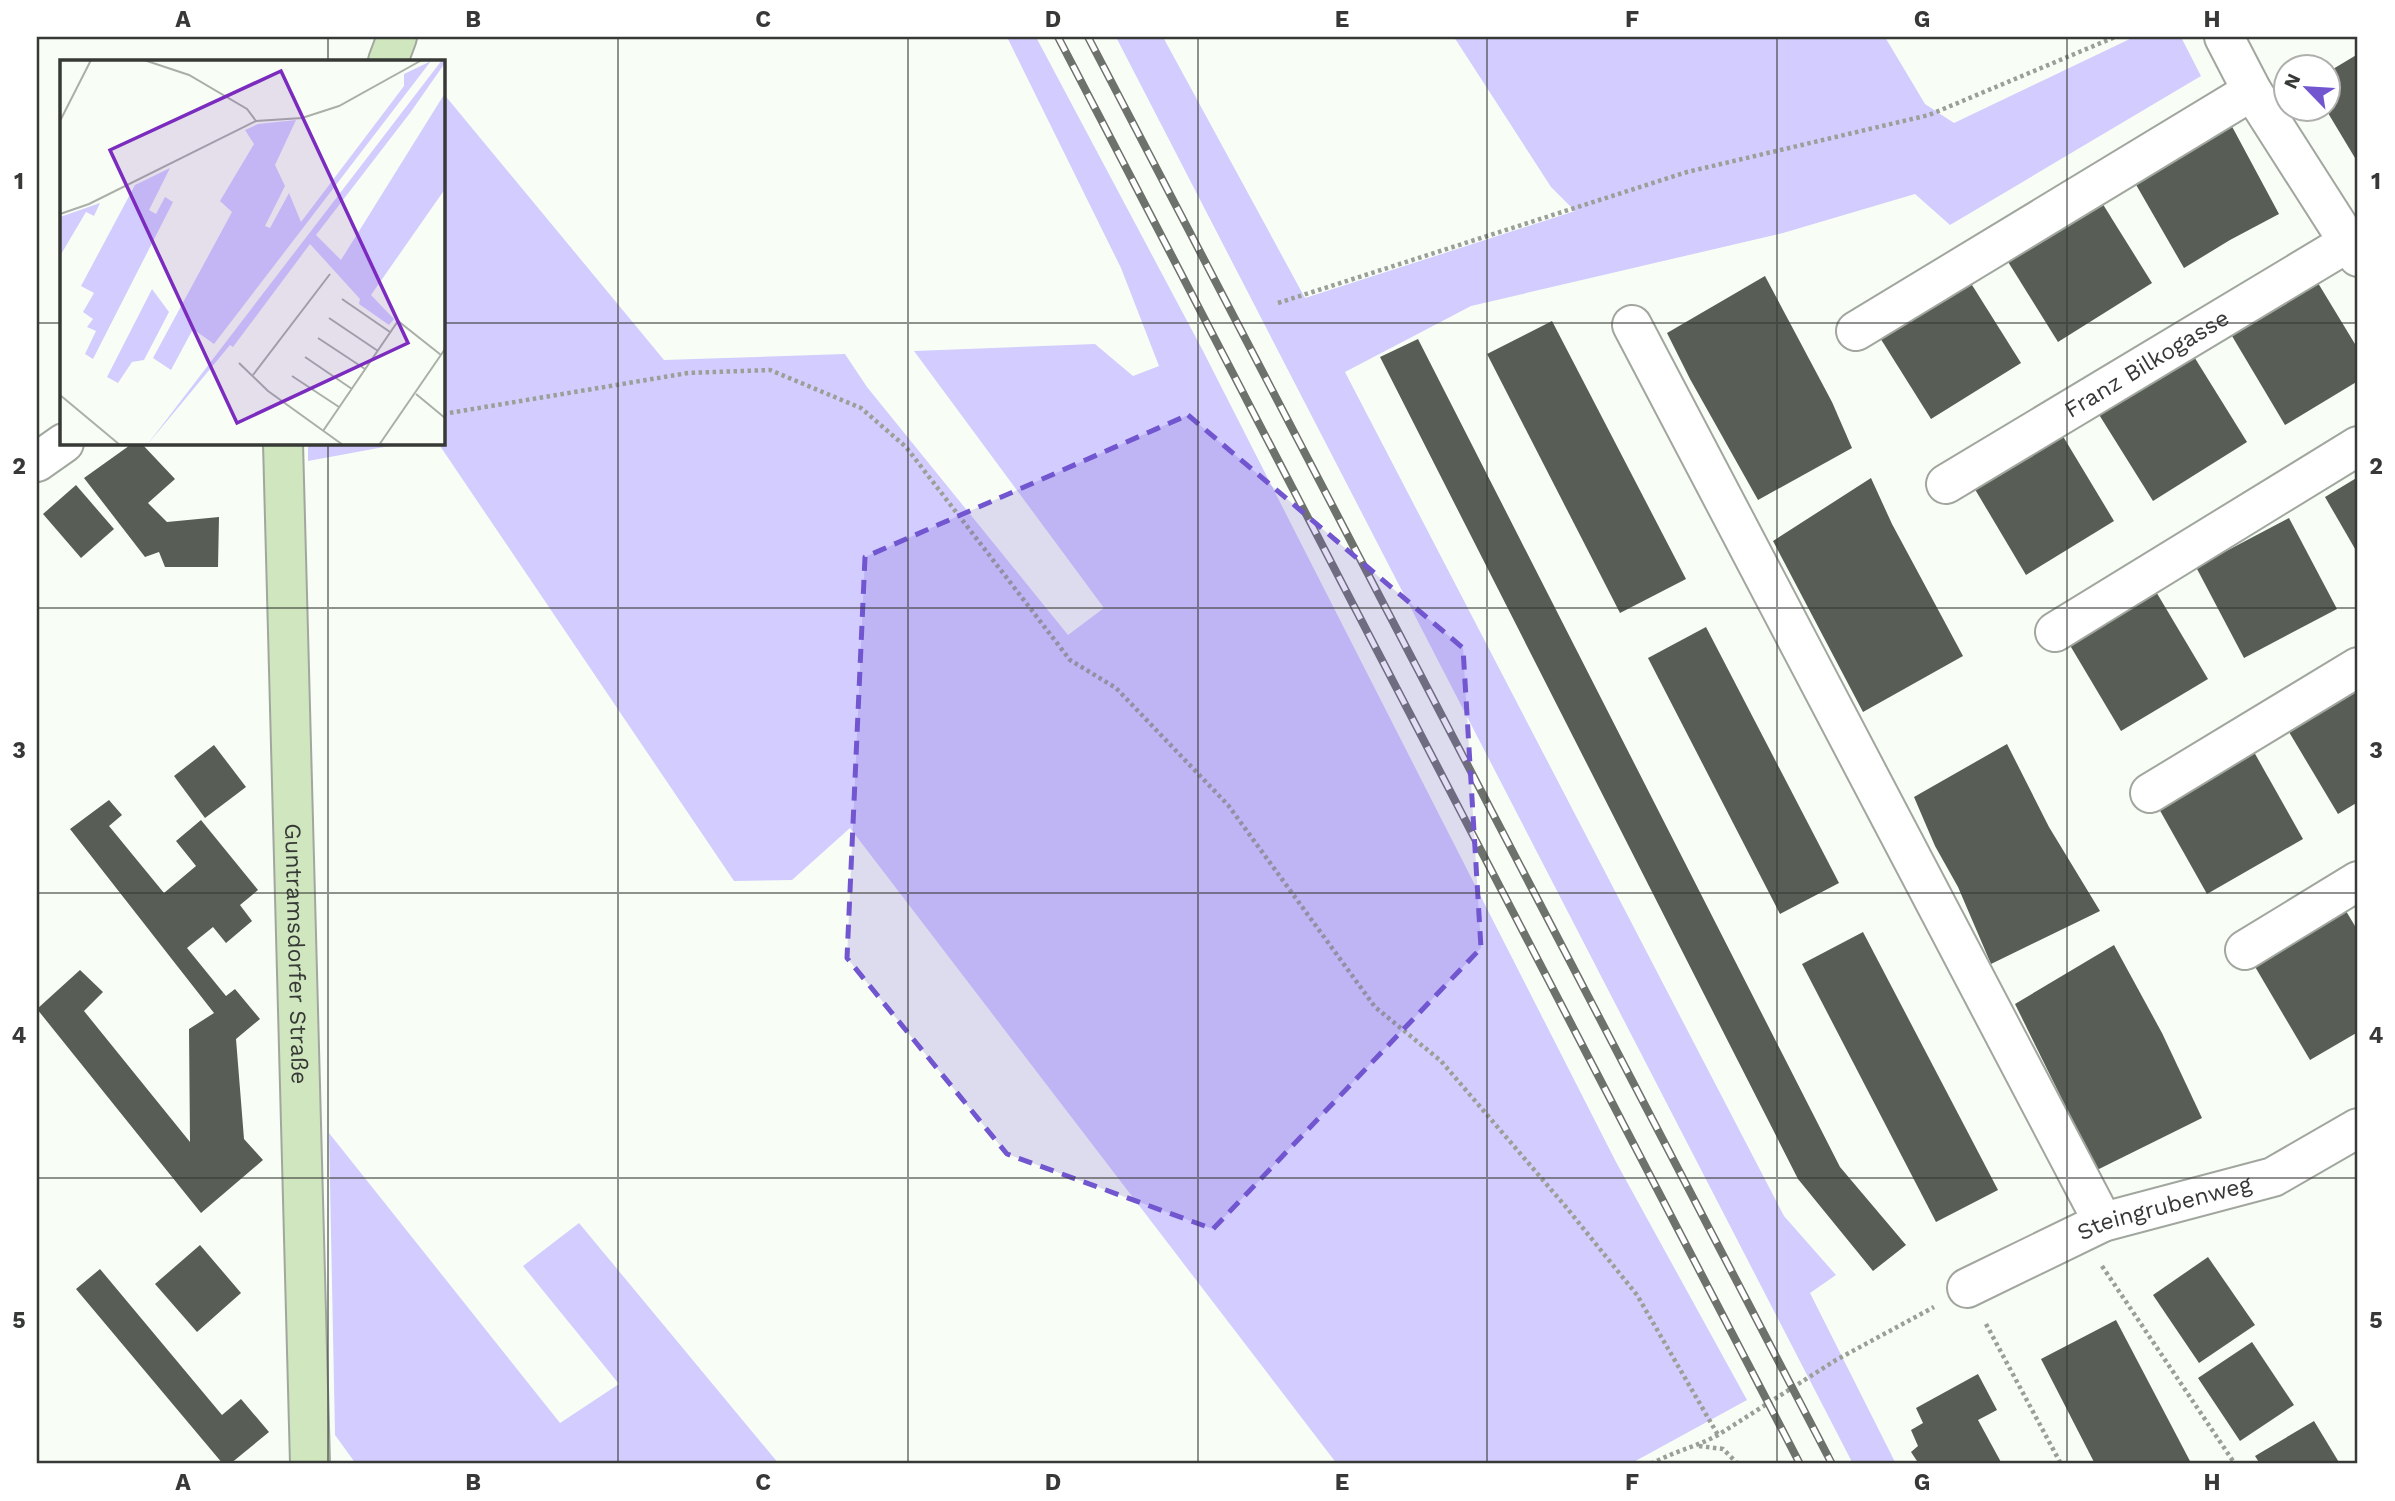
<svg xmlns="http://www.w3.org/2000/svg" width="2395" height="1501" font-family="'Work Sans',sans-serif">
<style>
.green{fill:#d2cdfe}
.building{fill:#585d55}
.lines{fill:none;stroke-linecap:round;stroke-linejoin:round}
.street-casing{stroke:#a1a79f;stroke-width:42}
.secondary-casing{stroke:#a1a79f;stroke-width:42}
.path{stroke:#9a9f98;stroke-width:4.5;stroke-dasharray:3.5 3.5;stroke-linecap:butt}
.street{stroke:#fff;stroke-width:38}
.secondary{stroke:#cfe6be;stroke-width:38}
.rail-casing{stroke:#6e726d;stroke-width:8}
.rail{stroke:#fff;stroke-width:5;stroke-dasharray:16;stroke-linecap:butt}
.marked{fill:#7156d0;fill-opacity:0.2;stroke:#7156d0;stroke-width:5;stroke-dasharray:14 9;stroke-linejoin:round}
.grid{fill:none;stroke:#363935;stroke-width:2;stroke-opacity:0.55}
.labels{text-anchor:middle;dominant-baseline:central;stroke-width:7;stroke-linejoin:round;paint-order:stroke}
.street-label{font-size:23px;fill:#363935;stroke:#fff}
.inset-road{fill:none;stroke:#aaafa8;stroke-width:2}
.view{fill:#7b2cbf;fill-opacity:0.15;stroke:#7b2cbf;stroke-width:3.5}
.inset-edge{fill:none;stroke:#363935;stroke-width:3.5}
.neatline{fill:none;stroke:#363935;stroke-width:2.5}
.grid-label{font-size:23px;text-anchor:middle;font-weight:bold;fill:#363935}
</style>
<rect width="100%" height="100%" fill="#f8fef5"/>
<g class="green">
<path d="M1007,37H1036L1202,349L1616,1162L1747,1400L1630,1464H1337L850,828L792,880L734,881L438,443H443V93L664,360L845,354L867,387L1068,635L1104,608L914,351L1095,344L1133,376L1159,366L1121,268Z"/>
<path d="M1116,37H1163L1305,298L1575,211L1551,187L1454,37H1885L1925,104L1954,123L2134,37H2181L2201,76L1950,225L1915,194L1783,233L1471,306L1345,372L1784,1216L1836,1275L1810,1293L1896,1464H1853Z"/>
<path d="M308,443H406L308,461Z"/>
<path d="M329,1133L560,1423L619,1384L523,1266L579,1223L779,1464H356L335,1435Z"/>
</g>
<g class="building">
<path d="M2358,54V163L2325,108H2328V72Z"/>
<path d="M2228,119L2279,214L2230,240L2184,268L2131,176Z"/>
<path d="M2099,198L2152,283L2058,342L2005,257Z"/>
<path d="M1765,276L1832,402L1852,448L1758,500L1690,379L1667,333Z"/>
<path d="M1967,277L2021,363L1931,419L1877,333Z"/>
<path d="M2318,283L2358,349V381L2285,425L2232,336Z"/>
<path d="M1552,321L1686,579L1620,613L1487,354Z"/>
<path d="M1418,339L1840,1167L1906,1245L1873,1271L1798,1179L1380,357Z"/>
<path d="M2193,355L2247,442L2153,501L2098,413Z"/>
<path d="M2061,433L2114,521L2026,575L1973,486Z"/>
<path d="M133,443H141L175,479L148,503L167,522L219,517L218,567H165L159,552L145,557L84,478Z"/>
<path d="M2358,477V554L2325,497Z"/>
<path d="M1871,478L1892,524L1963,656L1863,712L1773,541Z"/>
<path d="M76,485L114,529L81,558L43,514Z"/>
<path d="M2289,518L2337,609L2244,658L2196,567Z"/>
<path d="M2155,590L2208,679L2121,731L2068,642Z"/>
<path d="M1706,627L1839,883L1780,914L1648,658Z"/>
<path d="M2358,691V802L2338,814L2289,732Z"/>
<path d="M2007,744L2049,827L2100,911L1991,964L1958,887L1935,846L1914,797Z"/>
<path d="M214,745L246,787L205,818L174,776Z"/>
<path d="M2254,752L2303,839L2207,894L2158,807Z"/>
<path d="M109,800L122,815L109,826L164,893L196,866L176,841L201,820L258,890L240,905L252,921L226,943L213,927L187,948L226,996L235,989L260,1019L236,1039L244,1139L263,1160L201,1213L37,1009L80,970L103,992L84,1011L190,1142L189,1029L214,1013L70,829Z"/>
<path d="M2346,911L2358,931V1032L2310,1060L2254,965Z"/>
<path d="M1863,932L1998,1190L1936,1222L1802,964Z"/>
<path d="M2114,945L2162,1033L2202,1118L2097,1170L2015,1004Z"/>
<path d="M200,1245L241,1293L197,1332L155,1284Z"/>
<path d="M2208,1257L2255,1325L2199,1363L2153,1295Z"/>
<path d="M100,1269L222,1415L241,1399L269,1432L230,1464H223L76,1289Z"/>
<path d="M2116,1320L2191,1463L2188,1464H2095L2041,1359Z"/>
<path d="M2252,1342L2294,1405L2240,1441L2198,1378Z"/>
<path d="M1978,1374L1997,1410L1978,1420L2002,1464H1929L1927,1461L1919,1464L1911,1452L1918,1446L1911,1430L1923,1423L1916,1408Z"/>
<path d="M2314,1421L2340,1464H2260L2255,1456Z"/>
</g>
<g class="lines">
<defs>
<g id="street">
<path d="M2224,37L2252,91L2358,257"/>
<path d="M1632,325L2103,1222"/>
<path d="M1856,331L2252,91"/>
<path d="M37,462L64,443"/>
<path id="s1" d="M1946,484L2349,242"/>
<path d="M2055,632L2358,446"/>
<path d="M2150,793L2358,667"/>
<path d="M2245,950L2358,881"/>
<path id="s2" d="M1967,1288L2103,1222L2273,1177L2358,1128"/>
</g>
<g id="secondary">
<path d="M388,61L397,37"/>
<path id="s3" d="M283,443L310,1464"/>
</g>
</defs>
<use href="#street" class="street-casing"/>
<use href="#secondary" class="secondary-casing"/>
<g class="path">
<path d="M1278,303L1687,172L1929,115L2115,37"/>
<path d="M443,414L688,373L770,370L861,408L906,447L1070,660L1116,688L1228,805L1375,1007L1441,1061L1566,1207L1637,1295L1718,1435"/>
<path d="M2102,1266L2235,1464"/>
<path d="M1986,1324L2061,1464"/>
<path d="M1699,1446L1723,1449L1738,1464"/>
<path d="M1651,1464C1672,1452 1696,1447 1718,1435L1836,1360L1934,1307"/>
</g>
<use href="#street" class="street"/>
<use href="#secondary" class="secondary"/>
<defs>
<g id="rail">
<path d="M1058,37L1800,1464"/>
<path d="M1088,37L1832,1464"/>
</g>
</defs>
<use href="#rail" class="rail-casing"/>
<use href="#rail" class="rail"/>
</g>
<path class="marked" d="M1188,415L1463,648L1481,948L1213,1229L1007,1154L847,958L865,557Z"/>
<path class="grid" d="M328,37V61M618,37V1464M908,37V1464M1198,37V1464M1487,37V1464M1777,37V1464M2067,37V1464M37,323H61M443,323H2358M328,443V1464M37,608H2358M37,893H2358M37,1178H2358"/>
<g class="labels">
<g class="street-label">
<text stroke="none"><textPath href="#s1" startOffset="234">Franz Bilkogasse</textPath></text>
<text stroke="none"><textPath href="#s3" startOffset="511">Guntramsdorfer Straße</textPath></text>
<text stroke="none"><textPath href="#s2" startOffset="214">Steingrubenweg</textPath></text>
</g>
</g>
<g transform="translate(60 60)">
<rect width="385" height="385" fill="#f8fef5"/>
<path d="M382,0L385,3L350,53L256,175L281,200L385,33V129L311,235L334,259L329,265L299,244L300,239L250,184L173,287L170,285L87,385ZM371,1L154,284L133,269L111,310L93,298L172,152L160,141L194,84L185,70L198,64L236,60L215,105L225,126L205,166L210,168L229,133L241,162L344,26V14ZM110,108L89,150L96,154L105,137L113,142L33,299L25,294L36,271L27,267L33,259L23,252L34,233L21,226L75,125ZM40,143L34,156L26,152L0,196V157ZM92,229L109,252L84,300L72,302L58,323L47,317Z" fill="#d2cdfe"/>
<path class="inset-road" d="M84,0L129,15L187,49L196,61M0,61L31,0M0,154L29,144L196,61L242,58L279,46L362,0M282,239L330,272M269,258L318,291M258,278L305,309M245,297L292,329M179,303L208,331L283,385M193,315L270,214M232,316L279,347M356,334L385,358M0,335L60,385M263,371L338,261L381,295M319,385L385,289"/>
<path class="view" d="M221,11L348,283L177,363L50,90Z"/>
<rect width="385" height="385" class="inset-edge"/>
</g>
<rect width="2395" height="1501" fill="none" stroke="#ffffff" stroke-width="77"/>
<g transform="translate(2307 88) rotate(295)"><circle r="33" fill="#ffffff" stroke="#afb0ae" stroke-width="2"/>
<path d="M0-5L12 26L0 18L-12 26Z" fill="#7156d0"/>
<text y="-10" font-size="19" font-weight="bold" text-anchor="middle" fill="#363935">N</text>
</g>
<rect x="38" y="38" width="2318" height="1424" class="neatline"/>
<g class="grid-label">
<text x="183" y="27">A</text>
<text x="473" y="27">B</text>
<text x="763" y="27">C</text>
<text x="1053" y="27">D</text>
<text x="1342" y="27">E</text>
<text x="1632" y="27">F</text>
<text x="1922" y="27">G</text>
<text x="2212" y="27">H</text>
<text x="19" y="189">1</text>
<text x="2376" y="189">1</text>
<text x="19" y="474">2</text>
<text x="2376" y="474">2</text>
<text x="19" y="758">3</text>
<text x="2376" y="758">3</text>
<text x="19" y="1043">4</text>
<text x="2376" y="1043">4</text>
<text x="19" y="1328">5</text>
<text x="2376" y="1328">5</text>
<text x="183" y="1490">A</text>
<text x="473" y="1490">B</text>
<text x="763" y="1490">C</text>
<text x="1053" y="1490">D</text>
<text x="1342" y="1490">E</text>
<text x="1632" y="1490">F</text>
<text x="1922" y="1490">G</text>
<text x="2212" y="1490">H</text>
</g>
</svg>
